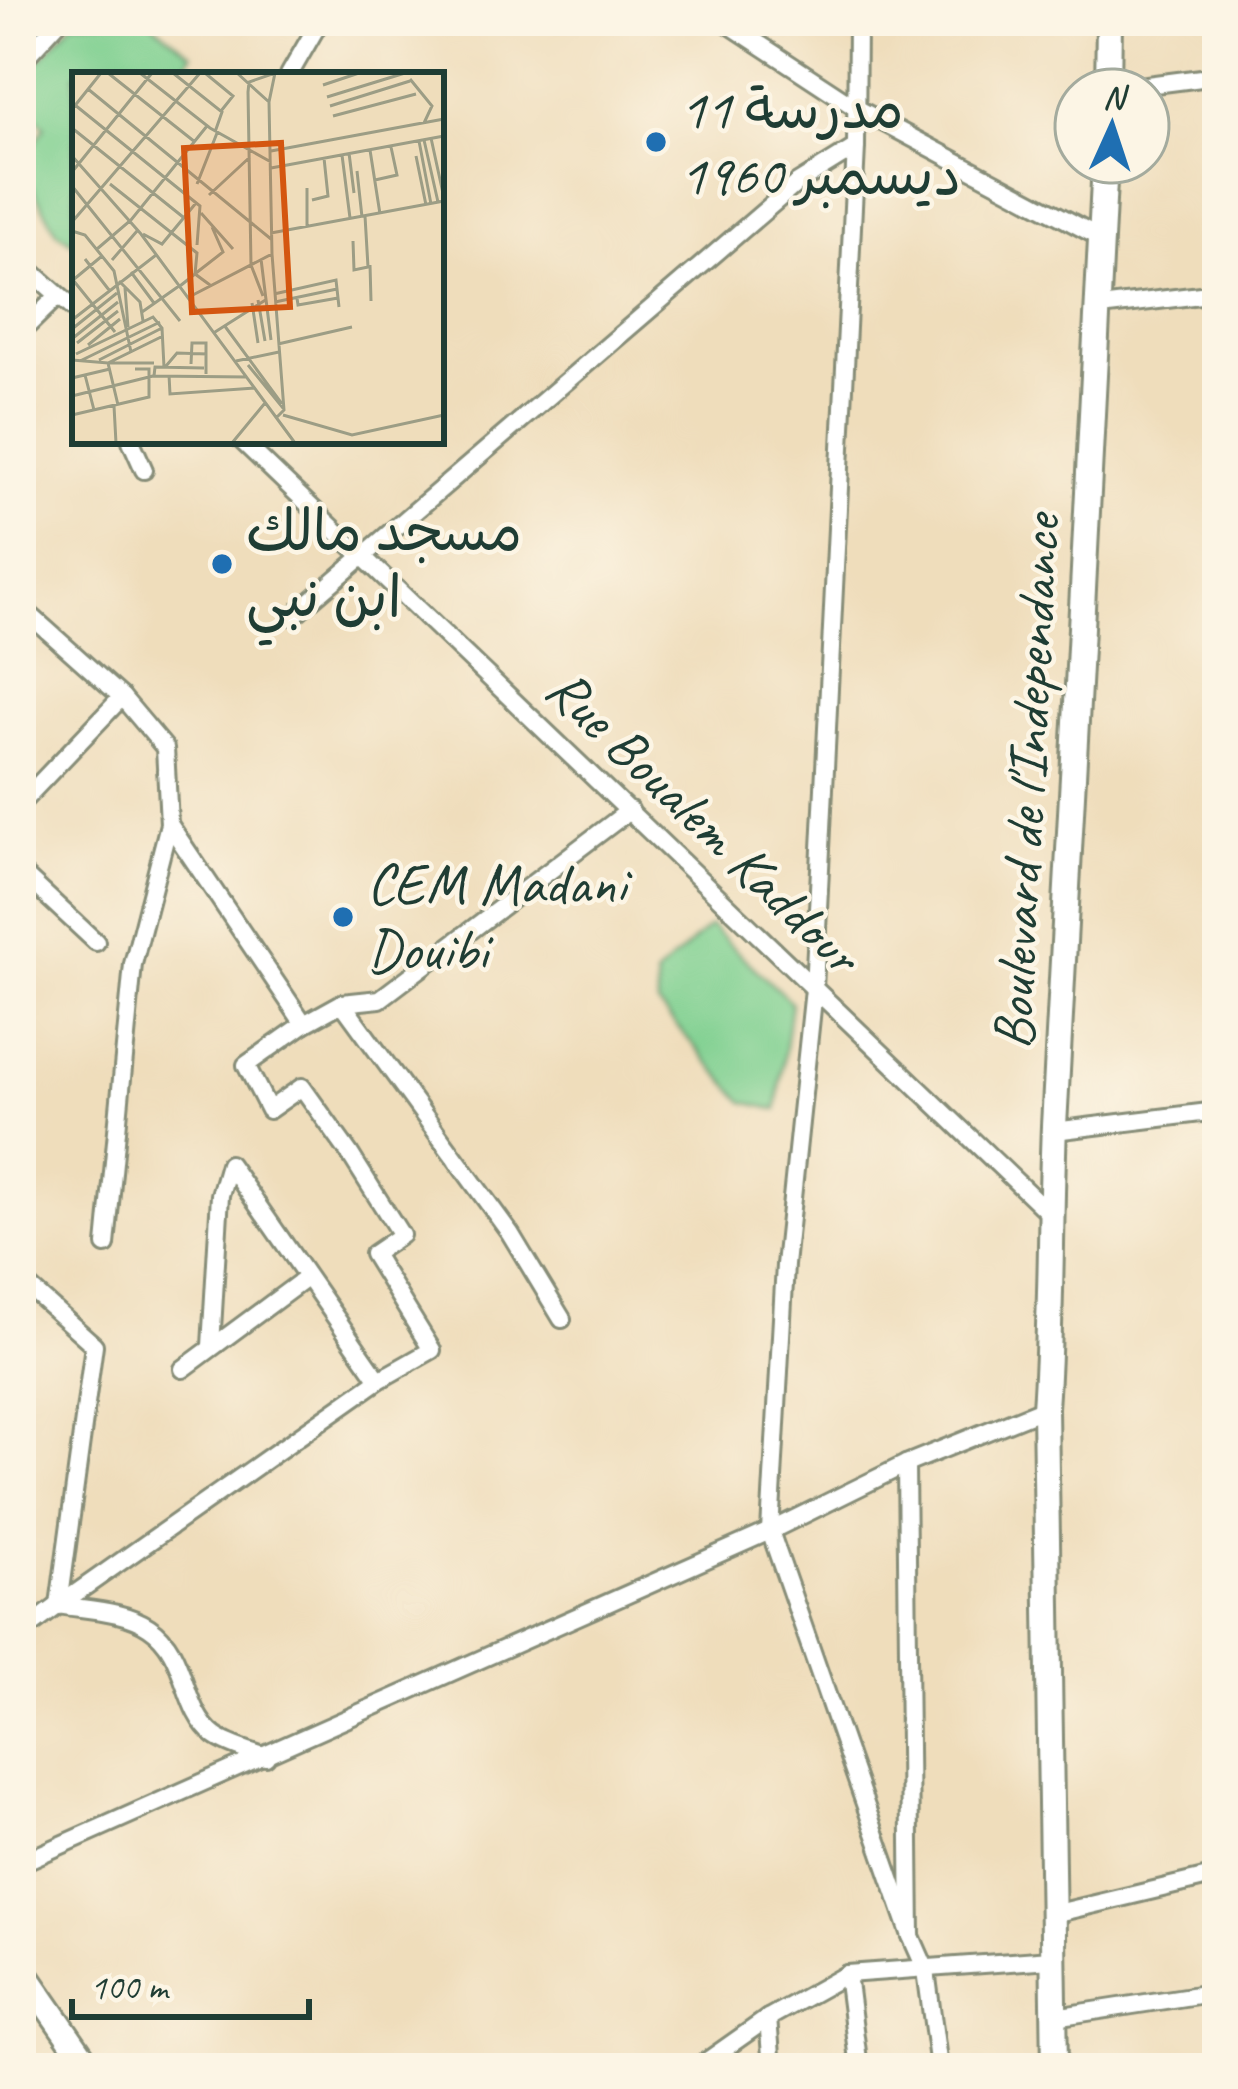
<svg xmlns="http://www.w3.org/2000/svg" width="1238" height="2089" font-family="Caveat,'Playpen Sans Arabic',sans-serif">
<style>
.green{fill:#80d091;stroke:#508662;stroke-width:3}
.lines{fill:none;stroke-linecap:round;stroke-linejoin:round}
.street-casing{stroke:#878d78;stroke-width:22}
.secondary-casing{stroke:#878d78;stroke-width:30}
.street{stroke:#fff;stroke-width:16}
.secondary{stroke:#fff;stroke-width:24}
.poi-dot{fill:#1f6fb2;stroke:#fcf5e5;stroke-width:4.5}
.labels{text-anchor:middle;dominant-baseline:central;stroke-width:9;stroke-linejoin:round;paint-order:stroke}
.poi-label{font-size:57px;fill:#1f3d34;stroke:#fcf5e5;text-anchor:start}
.street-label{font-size:57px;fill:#1f3d34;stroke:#fcf5e5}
.inset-road{fill:none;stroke:#9c9d85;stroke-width:3}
.view{fill:#d45610;fill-opacity:0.15;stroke:#d45610;stroke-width:6}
.inset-edge{fill:none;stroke:#1f3d34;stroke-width:6}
</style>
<rect width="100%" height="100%" fill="#fcf5e5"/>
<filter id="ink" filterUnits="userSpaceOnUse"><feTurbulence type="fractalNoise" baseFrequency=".00833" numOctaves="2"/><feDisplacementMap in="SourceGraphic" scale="24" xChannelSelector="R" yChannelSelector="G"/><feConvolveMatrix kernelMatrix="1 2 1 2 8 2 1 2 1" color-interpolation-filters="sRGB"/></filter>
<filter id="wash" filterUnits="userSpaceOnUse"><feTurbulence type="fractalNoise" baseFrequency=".004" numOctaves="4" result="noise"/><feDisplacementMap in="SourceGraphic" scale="48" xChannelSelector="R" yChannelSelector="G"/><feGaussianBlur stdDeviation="2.7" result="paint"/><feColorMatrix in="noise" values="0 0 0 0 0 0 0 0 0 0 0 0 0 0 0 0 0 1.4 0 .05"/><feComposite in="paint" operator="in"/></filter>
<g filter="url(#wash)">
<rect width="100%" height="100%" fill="#efddbb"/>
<g class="green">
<path d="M74,21H149L192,54L181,75H75V244L57,232L21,167L45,126L21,105V82Z"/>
<path d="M710,926L791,1002L777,1110L744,1102L658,1005L656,975Z"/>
</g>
</g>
<g filter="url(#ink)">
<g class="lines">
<defs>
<g id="street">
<path d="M724,21L858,109L1101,238"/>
<path d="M857,21L856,147L814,989L785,1265L770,1531L911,1936"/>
<path d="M21,62L59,21"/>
<path d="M289,75L320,21"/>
<path d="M1108,90L1217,76"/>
<path d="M21,262L75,310"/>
<path d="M1100,307L1217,293"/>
<path d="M21,332L58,296"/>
<path d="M131,441L144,470"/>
<path d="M242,441L1052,1216"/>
<path d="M21,607L122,697L165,748L169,824L133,964L106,1245"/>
<path d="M293,616L796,184L856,147"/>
<path d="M21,803L122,697"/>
<path d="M169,824L304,1024L342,1003L380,999L630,810"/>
<path d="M21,872L96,942"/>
<path d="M342,1003L510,1233L562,1319"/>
<path d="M1054,1131L1217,1111"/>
<path d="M21,1280L94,1345L59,1605"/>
<path d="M211,1346L220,1195L229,1164L379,1380"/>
<path d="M183,1369L306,1278"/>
<path d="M906,1464L911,1936L926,1970L939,2068"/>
<path d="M59,1605L379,1380L432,1350L373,1254L401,1235L350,1154L302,1087L269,1110L246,1065L304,1024"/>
<path d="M21,1633L59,1605C88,1610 123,1610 149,1627C189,1653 180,1709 215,1736C229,1746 250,1751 266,1757"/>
<path d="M21,1863L770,1531L906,1464L1045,1408"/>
<path d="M1053,1914L1217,1875"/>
<path d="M847,1974L859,2068"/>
<path d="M1055,2017L1217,1992"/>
<path d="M768,2018L772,2068"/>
<path d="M697,2068L768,2018L847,1974L1051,1959"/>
</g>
<g id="secondary">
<path d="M1108,90L1109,21"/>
<path d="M21,1968L90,2068"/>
<path d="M1055,2068L1045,1408C1052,1314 1050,1220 1054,1126C1070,805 1091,483 1105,162"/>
</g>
</defs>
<use href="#street" class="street-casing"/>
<use href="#secondary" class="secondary-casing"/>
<use href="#street" class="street"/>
<use href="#secondary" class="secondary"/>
</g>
</g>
<g class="poi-dot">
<circle cx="656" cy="142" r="12"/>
<circle cx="222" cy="564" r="12"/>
<circle cx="343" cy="917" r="12"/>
</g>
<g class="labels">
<g class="poi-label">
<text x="680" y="109">مدرسة 11<tspan x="680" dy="66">ديسمبر 1960</tspan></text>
<text x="246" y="531">مسجد مالك<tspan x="246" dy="66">ابن نبي</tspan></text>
<text x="367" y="884">CEM Madani<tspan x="367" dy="66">Douibi</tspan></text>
</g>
<g class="street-label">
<text transform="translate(1026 782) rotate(-87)">Boulevard de l'Independance</text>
<text transform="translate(704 821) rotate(44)">Rue Boualem Kaddour</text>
</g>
</g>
<g transform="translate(72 72)">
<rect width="372" height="372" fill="#efddbb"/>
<path class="inset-road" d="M36,1L123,70M68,1L138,56L199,90M101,1L150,40L143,60M133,1L161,24L149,39M165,1L197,30M203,1L197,30L200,182L212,338L205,345M338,7L360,34L352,51M251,13L287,1M16,17L199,167M255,25L333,1M3,33L128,134L125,173M258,34L338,9M1,36L29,1M261,44L344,22M0,56L111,145M359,66L372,126M352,68L366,130M347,69L359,132M298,78L308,142M199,79L372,47M277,81L282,121M270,83L278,146M0,84L69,162L223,371M344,84L354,133M199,96L372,64M285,99L290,145M0,100L80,1M303,108L325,103L319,75M38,112L125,181L123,202M125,112L145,61M0,114L108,249M137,123L178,85M240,128L256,124L252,86M129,141L161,177M0,150L128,1M235,154V116M0,159L13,163L42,199L59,280M199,161L372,129M71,162L90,172L124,131M281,169L282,198L296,195L293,144M25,177L59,148L135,54M13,187L37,218M189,187L199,268M40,188L65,159M298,193L299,229M59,200L82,231M124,201L151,180L140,155M1,208L43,260M1,208L30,184M47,209L68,230L71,249M108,214L123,202L138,213M53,216L56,255M202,222L264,208L267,235M191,224L179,193L176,20L177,10L203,1M117,225L200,182M225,226L226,233L266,226M186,228L193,269M203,230L265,217M180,231L186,271M70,240L107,214M0,248L84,183M152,253L210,332M0,257L45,221M143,260L195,227M1,266L46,230M5,271L46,239M206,272L280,255M16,273L48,247M4,282L81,245L90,256L92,295M0,288L36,291L91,264M27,288L90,256M8,289L88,250M164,289L207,280M119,292L120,271H134V302M176,293L211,336M94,294L105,281L135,282M132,296L83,295L82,304L175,305M13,303L22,338M97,303L98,322L183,316M0,306L38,297M0,324L81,304M46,333L36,291H82M42,334L44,371M0,343L77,325V297H63M211,343L280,363L372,343M160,371L193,331"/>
<path class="view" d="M209,71L218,235L120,240L112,76Z"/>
<rect width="372" height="372" class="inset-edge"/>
</g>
<rect width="1238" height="2089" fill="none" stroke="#fcf5e5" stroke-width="72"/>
<g transform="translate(1112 126) rotate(3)"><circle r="57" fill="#fcf5e5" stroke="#a4ab9e" stroke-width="3"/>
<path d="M0-9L21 45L0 30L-21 45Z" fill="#1f6fb2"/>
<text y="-18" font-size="33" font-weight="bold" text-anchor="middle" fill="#1f3d34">N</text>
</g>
<path d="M72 1999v18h237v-18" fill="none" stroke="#1f3d34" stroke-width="6"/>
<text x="90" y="1999" font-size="36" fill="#1f3d34" stroke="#fcf5e5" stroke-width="9" paint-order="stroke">100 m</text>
</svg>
